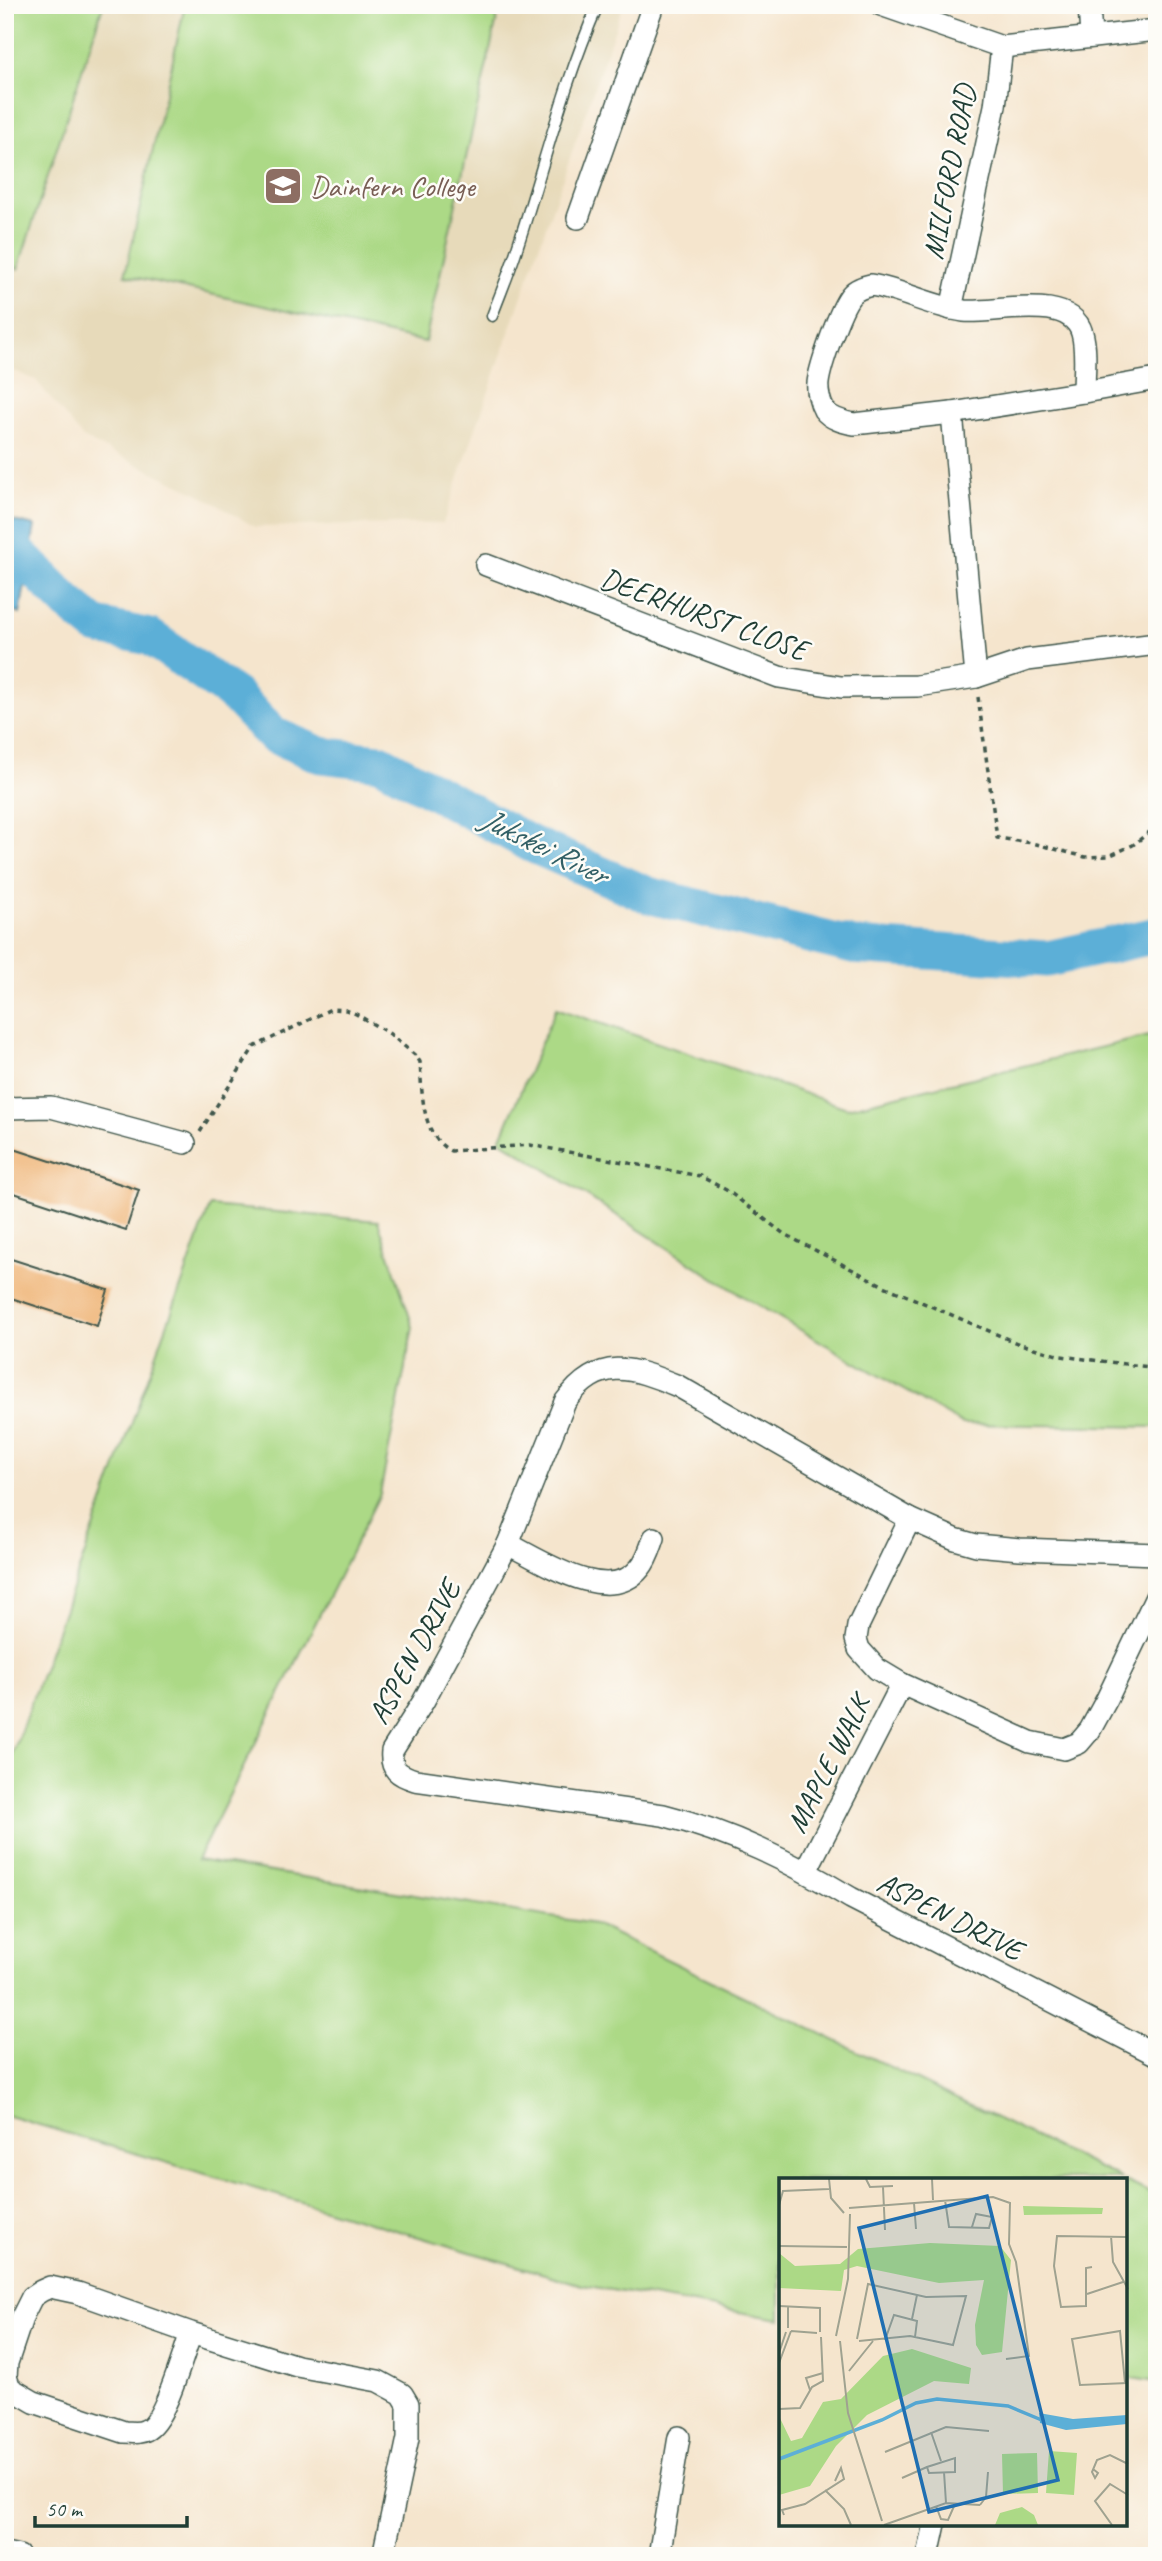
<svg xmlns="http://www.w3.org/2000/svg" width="1162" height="2561" font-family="Caveat,sans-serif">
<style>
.built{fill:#e7daba}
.green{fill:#acd986;stroke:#668b5d;stroke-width:2}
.water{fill:#5cafd7;stroke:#3e7686;stroke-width:2}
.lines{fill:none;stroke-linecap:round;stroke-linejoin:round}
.river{stroke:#5cafd7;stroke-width:37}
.building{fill:#efb476}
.lane-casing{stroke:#3f564b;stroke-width:13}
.street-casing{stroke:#3f564b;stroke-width:24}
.path{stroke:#3f564b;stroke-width:3.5;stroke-dasharray:5 5;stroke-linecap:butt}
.lane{stroke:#fff;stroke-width:10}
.street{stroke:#fff;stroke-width:21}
.labels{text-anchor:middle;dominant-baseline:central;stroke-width:5;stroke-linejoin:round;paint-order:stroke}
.street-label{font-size:30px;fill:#1f3d34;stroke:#fdfcf7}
.education-label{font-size:30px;fill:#785e54;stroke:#fdfcf7;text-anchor:start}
.water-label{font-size:32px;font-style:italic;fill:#315f65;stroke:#fdfcf7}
.inset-river{fill:none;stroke:#5cafd7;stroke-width:3.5}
.inset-road{fill:none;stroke:#9fa290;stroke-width:2}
.view{fill:#1f6fb2;fill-opacity:0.15;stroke:#1f6fb2;stroke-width:3.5}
.inset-edge{fill:none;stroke:#1f3d34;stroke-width:3.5}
</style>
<rect width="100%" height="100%" fill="#fdfcf7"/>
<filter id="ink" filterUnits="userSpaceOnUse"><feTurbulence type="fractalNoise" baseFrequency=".0143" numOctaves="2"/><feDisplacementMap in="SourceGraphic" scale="14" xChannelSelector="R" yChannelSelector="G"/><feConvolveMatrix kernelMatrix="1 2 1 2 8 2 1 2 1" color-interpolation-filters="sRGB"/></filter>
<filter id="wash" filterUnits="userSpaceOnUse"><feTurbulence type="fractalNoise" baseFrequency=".00686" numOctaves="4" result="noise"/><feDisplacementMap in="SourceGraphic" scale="28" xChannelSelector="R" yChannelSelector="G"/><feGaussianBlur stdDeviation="1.57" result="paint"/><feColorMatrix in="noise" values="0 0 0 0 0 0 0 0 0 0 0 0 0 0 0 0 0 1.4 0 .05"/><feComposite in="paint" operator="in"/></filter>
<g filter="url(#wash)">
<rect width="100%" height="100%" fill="#f5e5cd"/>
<path class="built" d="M5,5H623L443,523L255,527L201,495L83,438L36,380L5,367Z"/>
<g class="green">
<path d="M5,5H103L18,269L5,265Z"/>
<path d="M185,5H500L425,342L125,275Z"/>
<path d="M556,1008L847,1108L1157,1034V1427L962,1424L744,1297L500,1140Z"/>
<path d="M210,1206L378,1221L413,1327L380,1494L197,1860L594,1924L1122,2179L780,2180V2319L582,2285L5,2115V1775Z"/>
<path d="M1125,2181L1157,2196V2382L1125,2377Z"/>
</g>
<path class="water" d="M5,515L14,521L35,526L20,614L5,607Z"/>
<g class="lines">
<path class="river" d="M5,540L67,602L96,626L150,637L236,696L273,735L321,755L380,762L531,844L648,895L853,946L1047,959L1157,935"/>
</g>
<g id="blocks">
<g class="building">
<path d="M5,1146L139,1190L126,1230L5,1190Z"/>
<path d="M5,1257L108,1290L97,1326L5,1296Z"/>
</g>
</g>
</g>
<g filter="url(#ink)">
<use href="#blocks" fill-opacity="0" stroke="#3f564b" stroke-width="2"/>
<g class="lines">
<defs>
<path id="lane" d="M492,316C501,292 511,269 518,245C544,165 564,82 598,5"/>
<g id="street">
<path d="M881,5L1002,47L1157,30"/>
<path d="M1089,5L1091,37"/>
<path d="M578,218L653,5"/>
<path d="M871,285C902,290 932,307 964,311C995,314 1070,292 1082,333C1087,350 1084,374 1084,392L952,413L854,424C843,422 831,419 824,410C820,403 817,391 818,383C820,366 840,308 851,295C856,289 863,287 871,285Z"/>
<path d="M951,309L995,106L1002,47"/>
<path d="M1084,392L1157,379"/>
<path d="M952,413L976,677"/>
<path d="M486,565L779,677L841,687L917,686L976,677L1027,660L1157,644"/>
<path d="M5,1108L51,1107L185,1143"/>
<path d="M910,1519L858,1626L856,1639L859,1649L877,1669L902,1684L1030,1742L1064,1749L1079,1743L1090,1730L1107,1699L1157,1595"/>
<path d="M508,1544C540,1560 609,1607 640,1568C647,1560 650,1549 654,1538"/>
<path d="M1157,1554L1020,1549L976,1545L955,1539L910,1519L678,1386C631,1367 599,1355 565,1402L508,1544L423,1702L392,1751C390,1770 399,1775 415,1780L663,1815C731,1832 791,1862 851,1898L1157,2055"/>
<path d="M806,1871L902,1684"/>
<path d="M191,2333C183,2354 165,2422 146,2430C139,2434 132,2432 124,2432L34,2402L10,2388L6,2377L7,2363L23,2315L32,2297L41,2291L50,2287L78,2293L191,2333L297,2366L378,2381L402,2394L408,2404V2438L383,2556"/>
<path d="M5,2553L19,2556"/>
<path d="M659,2556L679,2437"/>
<path d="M928,2556L935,2524"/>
</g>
</defs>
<use href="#lane" class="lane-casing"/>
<use href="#street" class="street-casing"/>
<g class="path">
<path d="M978,697L997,838L1032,843L1085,857L1109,856L1133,845L1157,826"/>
<path d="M200,1132L254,1047L331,1009L346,1010L356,1014L390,1034L417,1057L420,1062C422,1090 421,1137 451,1151L530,1145L700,1176L728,1191L784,1234L884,1286L1017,1343L1061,1356L1157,1368"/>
</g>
<use href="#lane" class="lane"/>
<use href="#street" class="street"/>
</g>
</g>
<defs>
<symbol id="school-square" viewBox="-11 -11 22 22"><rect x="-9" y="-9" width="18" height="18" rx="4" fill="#8d6e63" stroke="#fdfcf7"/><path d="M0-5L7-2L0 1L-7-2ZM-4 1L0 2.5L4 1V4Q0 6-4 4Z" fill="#fff"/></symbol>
</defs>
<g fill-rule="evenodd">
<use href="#school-square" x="261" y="164" width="44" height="44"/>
</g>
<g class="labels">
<g class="street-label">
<text transform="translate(949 172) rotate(-79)">MILFORD ROAD</text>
<text transform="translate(704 614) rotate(20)">DEERHURST CLOSE</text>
<text transform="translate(414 1652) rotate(-61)">ASPEN DRIVE</text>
<text transform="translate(828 1764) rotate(-63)">MAPLE WALK</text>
<text transform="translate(950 1916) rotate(27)">ASPEN DRIVE</text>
</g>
<g class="education-label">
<text x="310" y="186">Dainfern College</text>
</g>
<g class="water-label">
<text transform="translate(544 846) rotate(26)">Jukskei River</text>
</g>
</g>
<g transform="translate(779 2178)">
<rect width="348" height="348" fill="#f5e5cd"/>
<path d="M244,28L324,30L323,36L245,37ZM151,65L221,68L232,82L223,174L203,177L197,167L196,147L205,102L160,105L78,88L65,92L62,113L0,110V75L16,88L61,86L79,71ZM133,171L192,190L190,206L155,203L88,237L57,268L31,308L0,317V238L12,263L23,260L44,224L62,221L104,178ZM270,273L298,275L295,317L267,315ZM258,275L259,315L224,316L223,276ZM243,329L255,337L259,347H216L221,335Z" fill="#acd986"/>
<path d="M260,235L294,241L348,237V246L287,252L261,245Z" fill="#5cafd7"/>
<path class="inset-river" d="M0,281L103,242L137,225L158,221L229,228L265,243"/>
<path class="inset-road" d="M50,1L52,20L65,35M87,1L91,9L114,8M153,1L154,22M104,9L106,52M166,22L170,49L210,50L213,39L197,36L193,49M135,25L137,51M0,27L4,13L50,11M70,30L214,19L231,25L230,66L237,84L250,178L227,181M332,58L334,84L349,111M0,68L68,69M313,89L307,90V128L282,129L275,88L278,58L349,59M308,116L344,104M0,128L41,130V154M133,141L138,117M9,150V128M12,153L38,155M57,158L69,101L71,36M78,161L89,106L147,119L187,118L174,167L131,158L80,163M106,162L115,137L138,143L136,159M61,163L69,235L103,343M0,175L7,154M0,185L12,153M70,193L94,163M346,205L341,153L293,161L301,207L349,205M31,212L27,200L44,195M0,231L21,230L33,209L44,203L42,159M152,254L162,283M106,274L167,249L210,253M176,280V294L150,295L148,289ZM314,291L319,295L316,300L313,294L318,282L331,277L349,286M165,294L167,325M123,300L148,289M46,312L65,331L72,347M201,327L207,319L209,294M157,328L162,341L169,342L176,326M5,337L3,332L26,326L65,301L62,290L56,303M105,347L167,325L201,327M333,347L316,323L331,306L349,317"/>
<path class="view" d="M208,18L279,302L150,334L80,50Z"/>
<rect width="348" height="348" class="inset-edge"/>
</g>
<rect width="1162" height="2561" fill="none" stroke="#fdfcf7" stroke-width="28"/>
<path d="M35 2516v10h152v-10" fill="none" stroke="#1f3d34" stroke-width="3.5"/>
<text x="46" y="2516" font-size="21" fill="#1f3d34" stroke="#fdfcf7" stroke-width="5" paint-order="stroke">50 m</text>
</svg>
